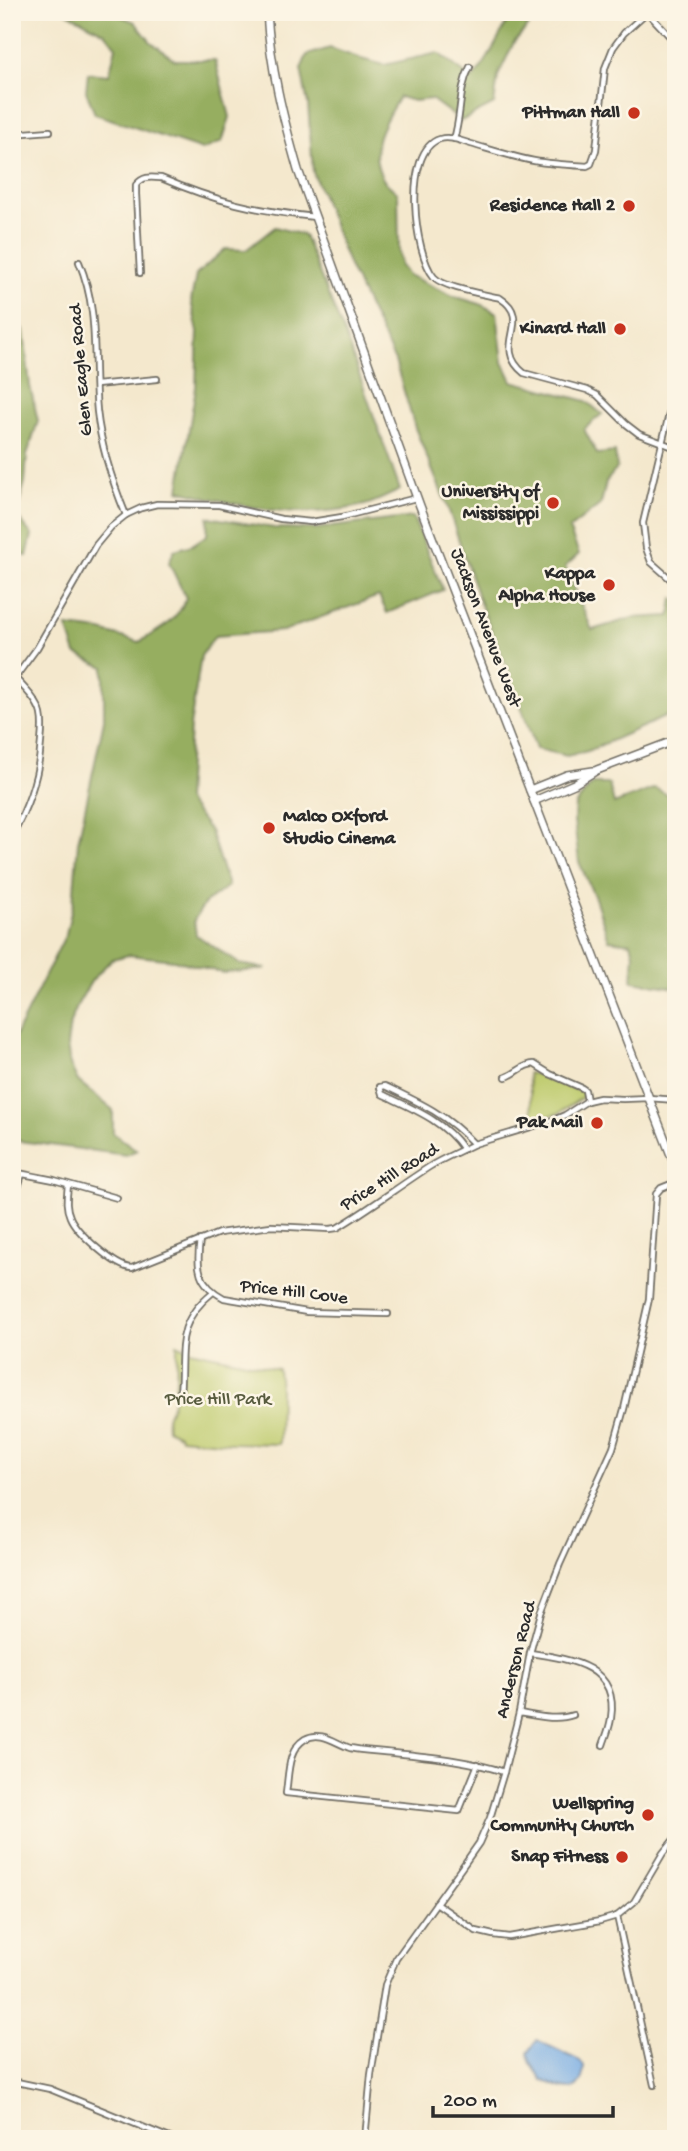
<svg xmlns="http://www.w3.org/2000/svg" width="688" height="2151" font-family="'Gochi Hand',sans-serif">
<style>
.green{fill:#bdca6c;stroke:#747a4c;stroke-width:2}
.forest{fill:#96ae60;stroke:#606c46;stroke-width:2}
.water{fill:#77ace4;stroke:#516c88;stroke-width:2}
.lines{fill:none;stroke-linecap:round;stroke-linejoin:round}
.street-casing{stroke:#716d64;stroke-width:8}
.secondary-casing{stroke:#716d64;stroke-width:10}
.street{stroke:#fff;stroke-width:4.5}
.secondary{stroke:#fff;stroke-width:7}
.poi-dot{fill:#c8321e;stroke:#fcf5e5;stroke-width:2.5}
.labels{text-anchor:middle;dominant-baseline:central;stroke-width:5;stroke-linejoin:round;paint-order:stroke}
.poi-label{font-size:19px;font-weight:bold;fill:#2b2b2b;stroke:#fcf5e5;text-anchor:end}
.street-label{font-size:19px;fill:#2b2b2b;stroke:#fcf5e5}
.park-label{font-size:19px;fill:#575b3e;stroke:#fcf5e5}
</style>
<rect width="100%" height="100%" fill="#fcf5e5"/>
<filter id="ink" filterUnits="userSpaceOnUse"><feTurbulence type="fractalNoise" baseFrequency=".0143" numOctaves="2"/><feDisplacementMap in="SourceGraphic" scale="14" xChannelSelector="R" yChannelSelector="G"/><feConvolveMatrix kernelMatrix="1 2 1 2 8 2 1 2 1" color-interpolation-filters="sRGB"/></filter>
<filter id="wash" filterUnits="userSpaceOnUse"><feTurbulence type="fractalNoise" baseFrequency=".00686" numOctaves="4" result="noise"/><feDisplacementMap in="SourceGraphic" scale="28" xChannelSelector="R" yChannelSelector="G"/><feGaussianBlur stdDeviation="1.57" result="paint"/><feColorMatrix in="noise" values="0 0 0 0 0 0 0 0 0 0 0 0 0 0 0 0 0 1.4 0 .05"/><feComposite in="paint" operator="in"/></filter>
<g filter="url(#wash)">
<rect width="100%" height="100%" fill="#f4e8cd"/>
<g class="green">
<path d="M528,1073C549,1075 563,1086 583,1092V1097L559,1113L533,1121Z"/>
<path d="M177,1344L190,1350L278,1369L280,1389L279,1444L231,1443L181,1438L179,1435L167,1429C165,1411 172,1411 174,1397C177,1379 177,1362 177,1344Z"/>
</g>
<g class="forest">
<path d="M66,12H111L135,22L151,42L175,60H215L230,117L222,142L202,150L95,114L86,91L88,73L109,75L116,47L105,33Z"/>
<path d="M512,12H541L514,42L498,76L494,104L461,121L431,99L414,101L399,97C384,122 366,149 383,179C386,184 394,189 398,194L399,252L401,266L408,275L453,296L480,304L497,313L503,362L512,381L586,401L602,414L584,429L597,454L615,452L617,468L606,482L601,504L569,529L579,554L565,567L592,630L632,618L670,616L673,598L676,600V712L588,751L567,756L536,749L509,672L480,603L448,508L415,428L395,361L349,266L313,172L308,104L301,69L307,55L330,48L361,59L384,65L438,53L472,79C490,60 499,35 512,12Z"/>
<path d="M275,227L304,235L348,343L400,490C389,495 377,502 365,505C299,521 243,507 179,490L196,387L198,332L191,301L196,275L225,249L246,250Z"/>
<path d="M17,320L24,332L30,386L38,421L27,455L25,482L16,515L32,535L27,556L12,552V330Z"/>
<path d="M208,517L274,528L314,529L413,517L443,590L387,613L379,596L283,631L215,636L201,656L190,726L186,800L210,831L228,886L205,903L194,920L196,935L240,964L267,969L224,973L174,960L129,955L112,959L92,980L79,1002L70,1023L67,1045L70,1065L78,1081L113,1110V1133L137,1150L126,1155L12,1140V1042L66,934L73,903L78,842L104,720V667L76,654L67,627L101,631L139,642C159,631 178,620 186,598L169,563L174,550L192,545L207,535Z"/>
<path d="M592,784H609L614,804L655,788L676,800V988L632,981L634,954L631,943L609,940L595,898L579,862L574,821L575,805Z"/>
</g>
<path class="water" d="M537,2040L580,2061L584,2066C582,2099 563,2089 542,2080C537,2070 529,2065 528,2053Z"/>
</g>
<g filter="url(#ink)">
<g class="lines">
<defs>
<g id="street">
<path d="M647,12L624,33L613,48L605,68L596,150L591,164L587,166C570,165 551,164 534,161C513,157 492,150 471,144C461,141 450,136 440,139C402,150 414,254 434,277C444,288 484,294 500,298C535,320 490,346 524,373L587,390L597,395L626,424L639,434L676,448"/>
<path d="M647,12L676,43"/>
<path d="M12,134L50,131"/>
<path d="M454,139C462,114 458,90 470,67"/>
<path d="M79,262C100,312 92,359 97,411C101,448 112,481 126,515"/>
<path d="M140,273L136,194V185C143,176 150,177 161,178C215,201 256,211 315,217"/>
<path d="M96,385L157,379"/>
<path d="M676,385L643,523L646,548L651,562L676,584"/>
<path d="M12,682L37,648L96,545L111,527L126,515L141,508L157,504L219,505L281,519L311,522L342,517L416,498"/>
<path d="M12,835C29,805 39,776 41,742C42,733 43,723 41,714C38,701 25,689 16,679"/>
<path d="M506,1077C516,1074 523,1064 534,1064L550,1074L582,1088L585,1090L587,1101"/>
<path d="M380,1087L385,1086C421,1103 447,1115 474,1144"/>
<path d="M380,1087L382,1094C413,1109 443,1120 463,1149"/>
<path d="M13,1172L54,1180L117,1198"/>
<path d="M68,1185C67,1196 65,1206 70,1217C76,1232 116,1268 132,1268L219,1233L271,1226L330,1229L337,1228C369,1209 398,1187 429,1167C443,1158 459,1152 474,1144L551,1121L565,1115L587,1101L600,1098L623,1099L649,1098L676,1100"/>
<path d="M12,1207L22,1174"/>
<path d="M200,1240C196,1268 198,1284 224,1298L307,1312L388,1314"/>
<path d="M180,1395C184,1351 173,1324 213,1292"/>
<path d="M530,1653C569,1659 619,1665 611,1718C610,1727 606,1736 603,1745"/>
<path d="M519,1713C537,1716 556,1721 573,1715"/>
<path d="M478,1764L459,1811L286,1793C289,1774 287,1750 305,1739C321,1730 335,1743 350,1748C364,1751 379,1751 393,1753C431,1757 468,1760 504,1772"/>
<path d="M436,1903L476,1931L493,1935L509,1937L600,1921L617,1916L634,1902L663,1853L676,1837"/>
<path d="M617,1916L654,2085"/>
<path d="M12,2081L50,2089L172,2139"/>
<path d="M365,2139L371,2075L385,1985L396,1959L465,1863L479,1843L490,1818L504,1772L519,1713L530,1653L541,1613L560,1564L613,1448L624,1409L649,1299L656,1194L661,1188L676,1182"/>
</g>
<g id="secondary">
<path d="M267,12C270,66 283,118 298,170L420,506L676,1168"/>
<path d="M530,790L567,775L593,771"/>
<path d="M534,801L574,784L597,770L676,740"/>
</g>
</defs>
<use href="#street" class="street-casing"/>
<use href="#secondary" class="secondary-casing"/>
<use href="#street" class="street"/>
<use href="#secondary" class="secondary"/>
</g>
</g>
<g class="poi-dot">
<circle cx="634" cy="113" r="7"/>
<circle cx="629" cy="206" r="7"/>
<circle cx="620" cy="329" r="7"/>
<circle cx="553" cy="503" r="7"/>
<circle cx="609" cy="585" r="7"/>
<circle cx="269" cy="828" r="7"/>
<circle cx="597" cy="1123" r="7"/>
<circle cx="648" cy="1815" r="7"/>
<circle cx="622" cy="1857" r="7"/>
</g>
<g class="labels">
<g class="poi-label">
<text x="620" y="113">Pittman Hall</text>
<text x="615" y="206">Residence Hall 2</text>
<text x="606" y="329">Kinard Hall</text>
<text x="539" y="492">University of<tspan x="539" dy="22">Mississippi</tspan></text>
<text x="595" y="574">Kappa<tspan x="595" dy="22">Alpha House</tspan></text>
<text x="283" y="817" text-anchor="start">Malco Oxford<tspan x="283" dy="22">Studio Cinema</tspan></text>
<text x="583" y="1123">Pak Mail</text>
<text x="634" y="1804">Wellspring<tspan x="634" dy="22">Community Church</tspan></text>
<text x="608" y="1857">Snap Fitness</text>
</g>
<g class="street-label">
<text transform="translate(82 370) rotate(-95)">Glen Eagle Road</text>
<text transform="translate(485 628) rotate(69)">Jackson Avenue West</text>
<text transform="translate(390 1178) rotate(-32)">Price Hill Road</text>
<text transform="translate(294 1293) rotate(7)">Price Hill Cove</text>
<text transform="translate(517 1660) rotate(-76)">Anderson Road</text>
</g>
<g class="park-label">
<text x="218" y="1400">Price Hill Park</text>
</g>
</g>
<rect width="688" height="2151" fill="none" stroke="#fcf5e5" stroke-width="42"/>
<path d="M433 2106v10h180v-10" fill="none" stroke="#2b2b2b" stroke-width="3.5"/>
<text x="443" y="2106" font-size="21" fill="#2b2b2b" stroke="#fcf5e5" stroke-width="5" paint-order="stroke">200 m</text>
</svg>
